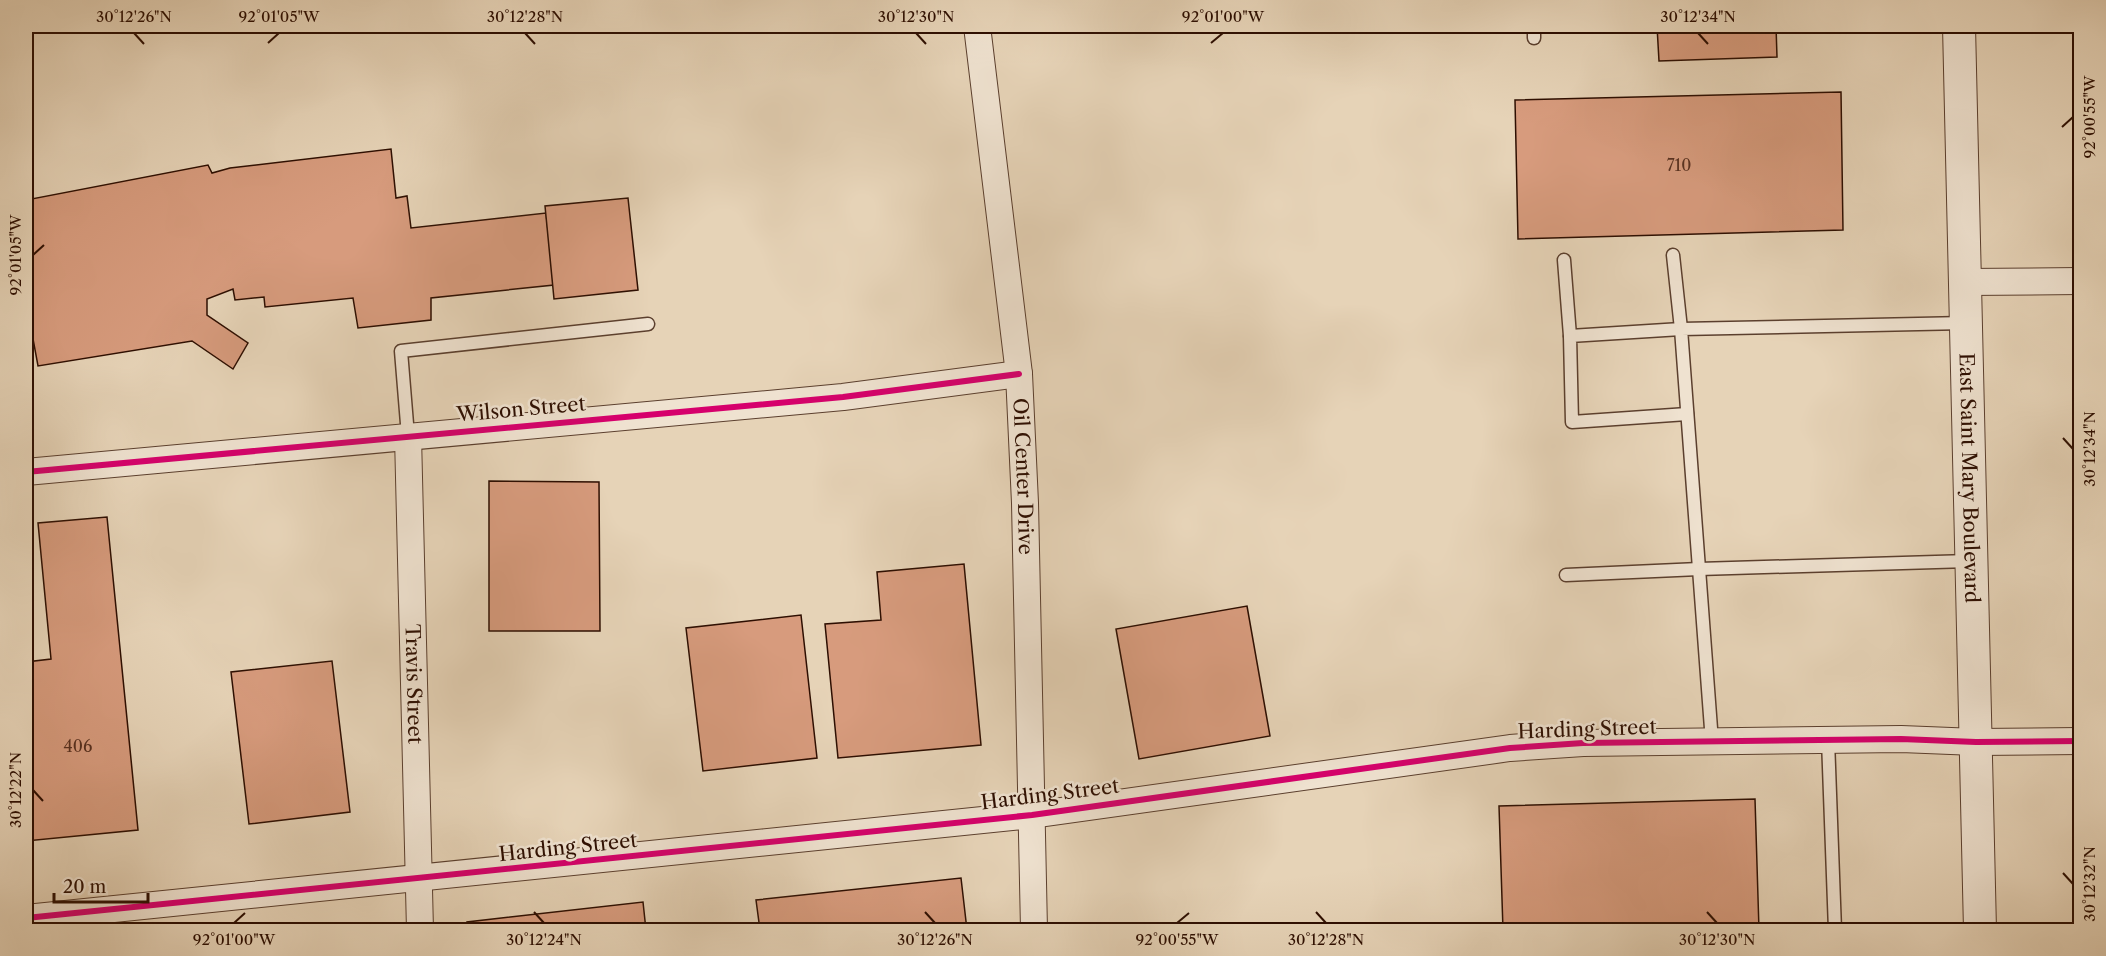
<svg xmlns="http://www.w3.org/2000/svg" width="2106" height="956" font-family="'Libre Caslon Text',serif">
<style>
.building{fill:#d79b7d;stroke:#2d0e01;stroke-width:1.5}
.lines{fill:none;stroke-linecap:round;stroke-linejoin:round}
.service-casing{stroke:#5b3f2e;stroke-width:15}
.minor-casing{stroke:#5b3f2e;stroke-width:28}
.tertiary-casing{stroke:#5b3f2e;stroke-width:34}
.service{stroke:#efe2d0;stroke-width:12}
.minor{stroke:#efe2d0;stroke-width:26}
.tertiary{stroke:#efe2d0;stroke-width:32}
.cycleway-casing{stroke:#efe2d0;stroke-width:10}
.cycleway{stroke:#d6006c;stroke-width:6}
.ticks{fill:none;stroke:#2d0e01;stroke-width:2}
.labels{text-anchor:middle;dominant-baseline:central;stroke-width:5;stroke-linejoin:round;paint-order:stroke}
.number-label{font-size:16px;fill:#583120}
.street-label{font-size:20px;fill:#2d0e01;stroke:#efe2d0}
.neatline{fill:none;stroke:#2d0e01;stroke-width:2}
.ticks-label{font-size:15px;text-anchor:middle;fill:#2d0e01}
</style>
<rect width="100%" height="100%" fill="#e6d3b7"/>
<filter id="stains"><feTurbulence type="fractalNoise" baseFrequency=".00333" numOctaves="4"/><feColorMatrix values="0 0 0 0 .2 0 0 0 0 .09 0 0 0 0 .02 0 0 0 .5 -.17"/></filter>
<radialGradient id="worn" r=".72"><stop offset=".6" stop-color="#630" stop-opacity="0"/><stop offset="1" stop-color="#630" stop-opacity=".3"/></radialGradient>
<g class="building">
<path d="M1657,26H1776L1777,57L1659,61Z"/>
<path d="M1841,92L1843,230L1518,239L1515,100Z"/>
<path d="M391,149L396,198L407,196L411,228L546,213L554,285L431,298V320L358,328L353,298L265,307L264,297L235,300L233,289L207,299V315L248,343L233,369L192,341L38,366L26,301V200L208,165L212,173L230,168Z"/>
<path d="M628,198L638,290L554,299L545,206Z"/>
<path d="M489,481L599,482L600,631H489Z"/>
<path d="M107,517L138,830L26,841V662L51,659L38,523Z"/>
<path d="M964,564L981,745L838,758L825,624L881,620L877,572Z"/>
<path d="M1247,606L1270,736L1139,759L1116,629Z"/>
<path d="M801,615L817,758L703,771L686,628Z"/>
<path d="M332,661L350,812L249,824L231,672Z"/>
<path d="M1755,799L1759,930H1503L1499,806Z"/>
<path d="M961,878L967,930H760L756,900Z"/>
<path d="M643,902L646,930H468L467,922Z"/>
</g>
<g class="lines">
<defs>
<g id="service">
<path d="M1534,26V38"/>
<path d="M1673,255L1681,329L1570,336L1572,422L1687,414"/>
<path d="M1564,260L1570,336"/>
<path d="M408,436L401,351L648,324"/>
<path d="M1566,575L1699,569L1969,561"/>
<path d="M1828,740L1835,930"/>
<path d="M1712,742L1681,329L1965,323"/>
</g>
<g id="minor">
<path id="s1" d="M977,26L1019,374L1025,503L1034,930"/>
<path d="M1965,282L2080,281"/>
<path id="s2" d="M408,436L420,930"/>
<path d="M26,472L843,397L1019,374"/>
<path d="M26,918L1032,815L1510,748L1583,743L1901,739L1976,742L2080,741"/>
</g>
<g id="tertiary">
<path id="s3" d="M1959,26L1980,930"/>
</g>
</defs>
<use href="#service" class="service-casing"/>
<use href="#minor" class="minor-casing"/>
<use href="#tertiary" class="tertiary-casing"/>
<use href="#service" class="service"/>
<use href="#minor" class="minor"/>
<use href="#tertiary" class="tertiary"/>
<defs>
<g id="cycleway">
<path d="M26,472L843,397L1019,374"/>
<path d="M26,918L1032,815L1510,748L1583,743L1901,739L1976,742L2080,741"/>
</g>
</defs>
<use href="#cycleway" class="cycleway-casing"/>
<use href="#cycleway" class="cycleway"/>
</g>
<path class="ticks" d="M134,33L144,44M525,33L535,44M916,33L926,44M1698,33L1708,44M268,43L279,33M1211,43L1223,33M2062,127L2073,117M33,255L44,245M2063,438L2073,449M33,790L43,801M2063,873L2073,884M534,912L544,923M925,912L935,923M1316,912L1326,923M1707,912L1717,923M234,923L245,913M1177,923L1189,913"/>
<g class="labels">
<g class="number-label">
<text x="1679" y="165">710</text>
<text x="78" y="746">406</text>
</g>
<g class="street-label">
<text transform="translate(521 409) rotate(-5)">Wilson Street</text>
<text stroke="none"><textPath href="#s1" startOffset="453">Oil Center Drive</textPath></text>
<text stroke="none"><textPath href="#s3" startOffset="452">East Saint Mary Boulevard</textPath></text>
<text stroke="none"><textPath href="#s2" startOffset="248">Travis Street</textPath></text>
<text transform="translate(1587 729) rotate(-2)">Harding Street</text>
<text transform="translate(1050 794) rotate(-7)">Harding Street</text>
<text transform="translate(568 847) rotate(-6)">Harding Street</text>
</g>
</g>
<rect width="2106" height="956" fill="none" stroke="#e6d3b7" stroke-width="66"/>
<path d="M54 893v9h94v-9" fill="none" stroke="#2d0e01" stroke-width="3"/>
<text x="63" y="893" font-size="18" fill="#2d0e01" stroke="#efe2d0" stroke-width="4.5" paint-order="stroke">20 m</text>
<rect x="33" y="33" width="2040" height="890" class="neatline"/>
<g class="ticks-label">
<text x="134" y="22">30°12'26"N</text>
<text x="279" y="22">92°01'05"W</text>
<text x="525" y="22">30°12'28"N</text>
<text x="916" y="22">30°12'30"N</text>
<text x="1223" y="22">92°01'00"W</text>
<text x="1698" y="22">30°12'34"N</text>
<text transform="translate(2090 117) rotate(-90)" y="5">92°00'55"W</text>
<text transform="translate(16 255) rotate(-90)" y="5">92°01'05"W</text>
<text transform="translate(2090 449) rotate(-90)" y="5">30°12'34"N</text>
<text transform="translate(16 790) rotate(-90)" y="5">30°12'22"N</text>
<text transform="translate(2090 884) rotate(-90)" y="5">30°12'32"N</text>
<text x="234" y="945">92°01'00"W</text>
<text x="544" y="945">30°12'24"N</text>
<text x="935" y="945">30°12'26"N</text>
<text x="1177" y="945">92°00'55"W</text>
<text x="1326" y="945">30°12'28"N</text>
<text x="1717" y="945">30°12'30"N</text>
</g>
<rect width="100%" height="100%" filter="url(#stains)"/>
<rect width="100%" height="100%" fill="url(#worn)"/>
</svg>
